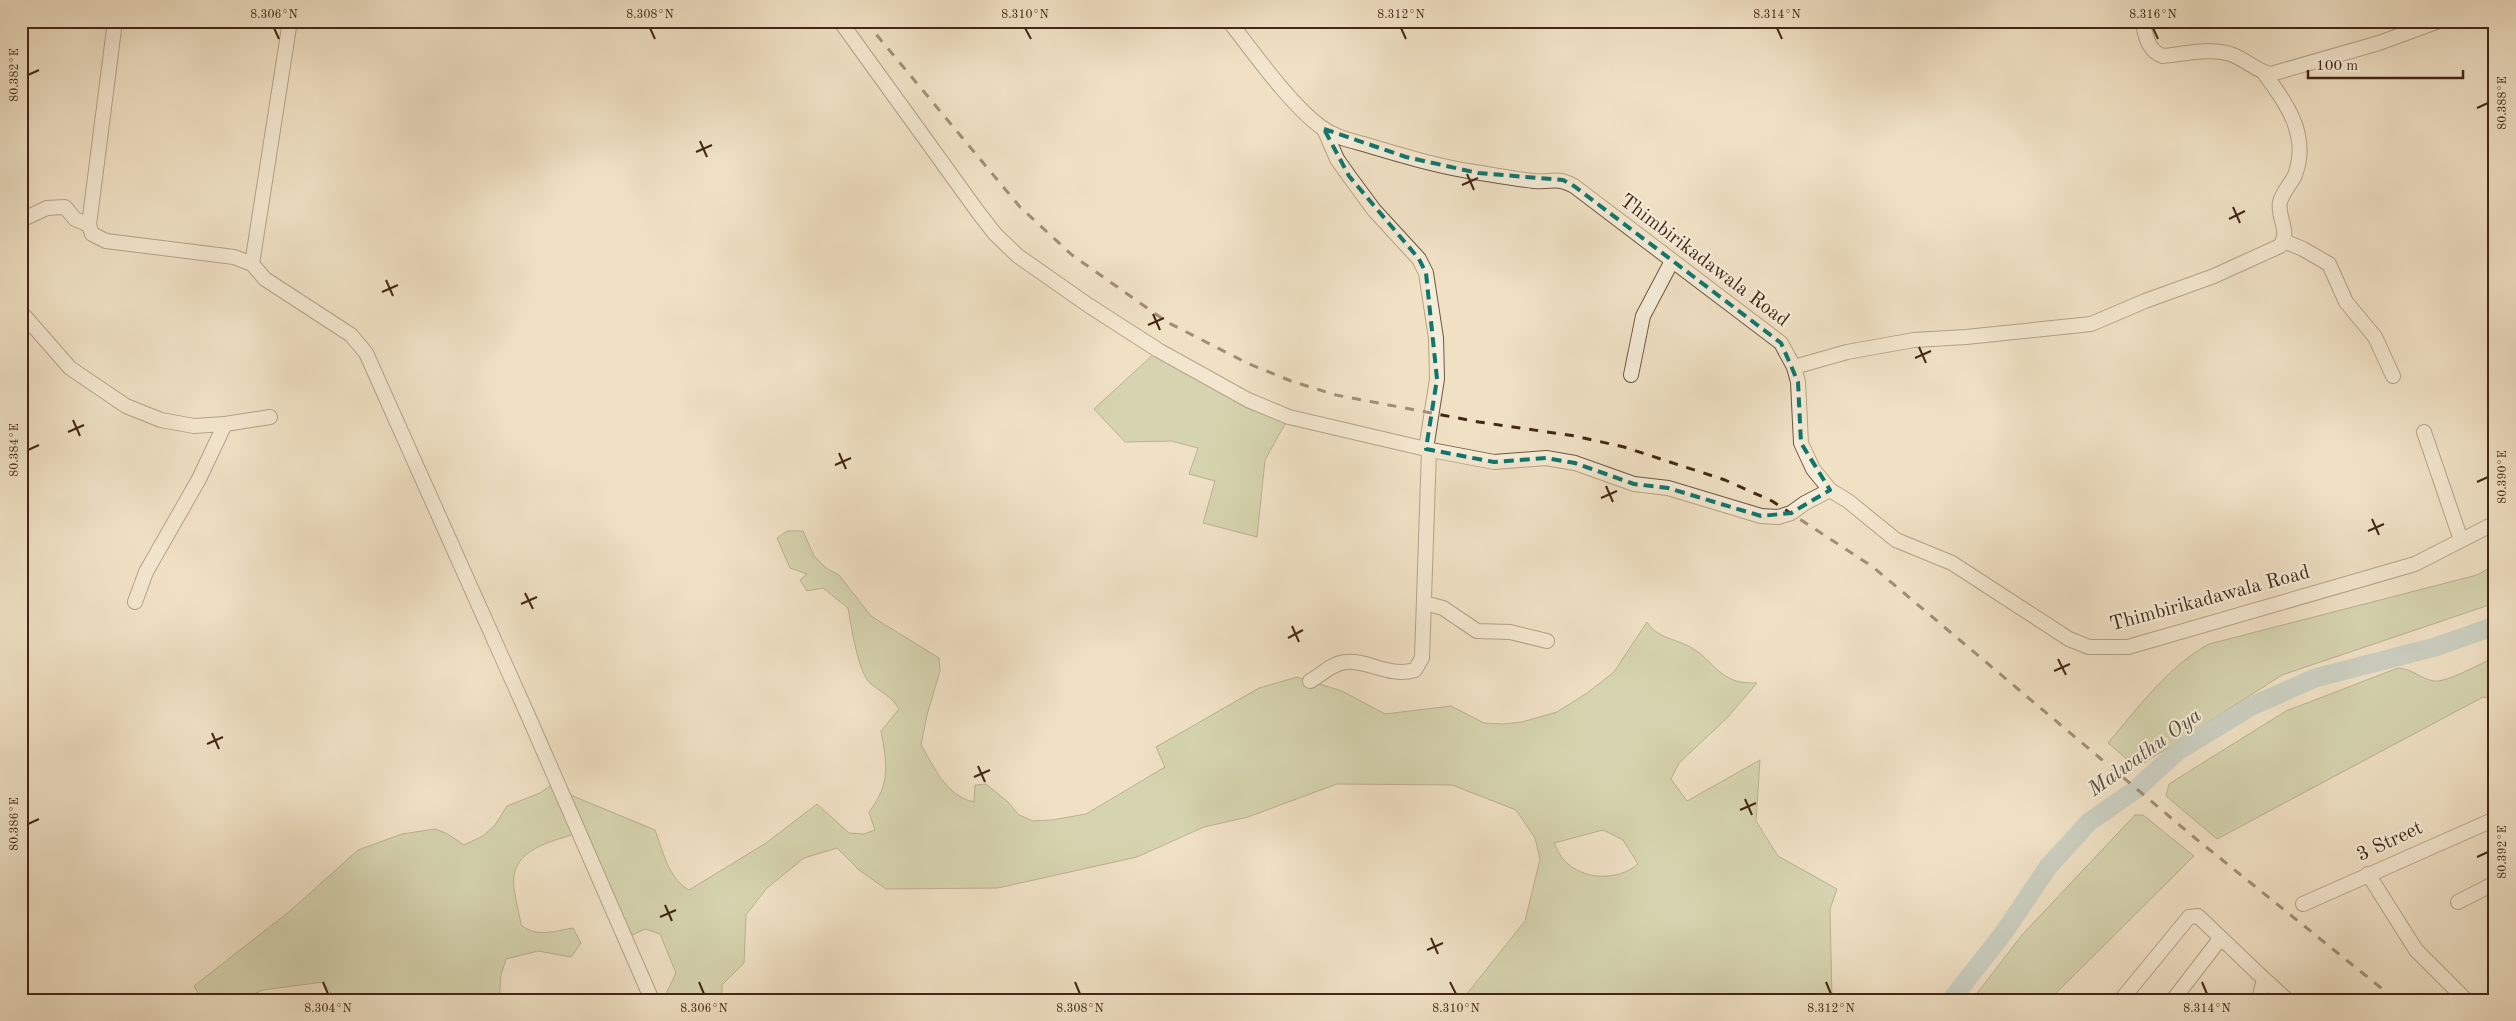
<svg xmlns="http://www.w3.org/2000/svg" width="2516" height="1021" font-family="'Old Standard TT',serif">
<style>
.green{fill:#b6c397;stroke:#7c7556;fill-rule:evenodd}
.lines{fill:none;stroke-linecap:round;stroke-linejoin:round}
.river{stroke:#9fbbbf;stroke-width:19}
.minor-casing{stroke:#6e5640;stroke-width:16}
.minor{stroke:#f5ecd9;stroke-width:14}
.rail{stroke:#422714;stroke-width:3;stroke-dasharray:9 9;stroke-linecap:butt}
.marked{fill:none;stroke:#0f766e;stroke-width:4;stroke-dasharray:10 6;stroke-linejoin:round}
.ticks{fill:none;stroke:#422714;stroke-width:2}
.labels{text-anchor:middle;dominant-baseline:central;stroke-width:4.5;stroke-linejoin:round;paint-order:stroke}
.street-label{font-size:20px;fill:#422714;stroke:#f5ecd9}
.water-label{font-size:21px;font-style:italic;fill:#594c3f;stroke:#f5ecd9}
.neatline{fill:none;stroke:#422714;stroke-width:2}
.ticks-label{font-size:12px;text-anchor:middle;fill:#422714}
</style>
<rect width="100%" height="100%" fill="#f0e1c5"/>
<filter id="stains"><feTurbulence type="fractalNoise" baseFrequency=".004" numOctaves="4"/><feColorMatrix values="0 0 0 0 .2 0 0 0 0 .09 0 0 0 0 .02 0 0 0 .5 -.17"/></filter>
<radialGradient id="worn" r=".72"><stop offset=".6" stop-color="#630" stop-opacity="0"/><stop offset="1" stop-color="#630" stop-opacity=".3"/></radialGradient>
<g class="green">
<path d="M1158,350L1289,417L1265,460L1257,537L1203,523L1215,481L1189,474L1198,448L1171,441L1125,442L1094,409Z"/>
<path d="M787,531H803L814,556L826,568L839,575L871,616L939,658L940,671L927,715L921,745C935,768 946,796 974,802L975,785L986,784L1008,802L1019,815L1033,821L1052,820L1086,814L1165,767L1156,747L1259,688L1297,677L1342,691L1385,714L1451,706L1484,723L1503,724L1522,722L1557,712L1587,693L1614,672L1647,622C1658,639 1675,638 1692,648C1706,656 1716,672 1731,679C1739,683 1749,683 1757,683L1727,718L1679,763L1671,779L1687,801L1760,760L1756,821L1778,856L1837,889L1830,909L1832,1000H1462L1525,921L1540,859L1535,838L1516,810L1452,785L1337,784L1248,817L1204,827L1137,857L998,888L886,889L859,870L837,848L804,858L767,888L746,915L744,963L722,985V1000H663L676,973L660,934L645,929L624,939L579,833C556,840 519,847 514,875C512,890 519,910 521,925C537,938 554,931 573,928L581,943L571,957L538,951L506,959L501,975L499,1000H336L323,982L263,990L242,1000H202L194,986L290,911L358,850L402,834L435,829L446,833L464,845L483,836L495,825L507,806L540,793L557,781L561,791L655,830C663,851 668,878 689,890L766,843L817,804L849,833L864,834L875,830L869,812C891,783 887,764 881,731L899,709C892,696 880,692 870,683C858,672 851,625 848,608L823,588L807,591L800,580L807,574L790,568L777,538ZM1603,830L1623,840L1638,864C1618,881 1583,881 1564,860C1560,856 1557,849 1554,843Z"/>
<path d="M2495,565V603L2282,675L2144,763L2135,766L2108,743C2137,709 2168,666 2209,644L2477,575Z"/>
<path d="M2495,657V700L2483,697L2217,839L2166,796L2169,784L2286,711L2398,668C2413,669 2421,679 2434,681C2446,683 2482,663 2495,657Z"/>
<path d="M2135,815H2143L2194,856L2049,1000H1972L2022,935Z"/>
</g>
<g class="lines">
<path class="river" d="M1951,1000L2005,931L2048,867L2089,822L2135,790L2178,751L2252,706L2315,678L2435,647L2495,626"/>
<defs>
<g id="minor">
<path d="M115,21L89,225L92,234L106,241L234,257L252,264L265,279L351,335L366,353L530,720L652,1000"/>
<path d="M840,21L978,212L995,234L1018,256L1088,305L1158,350L1248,400L1289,417L1426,449L1494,462L1546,458L1575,463L1634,484L1668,488L1761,516L1778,517L1791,513L1805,503L1830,490"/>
<path d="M1229,21C1254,53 1289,103 1321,127C1336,138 1353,141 1370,146C1407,157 1444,168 1481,173C1499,176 1516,179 1534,181C1552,183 1555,176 1574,186L1781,343L1794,367L1798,382L1801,443L1813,469L1830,490L1848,501L1896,540L1952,563L2069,639L2089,647H2128L2415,564L2495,523"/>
<path d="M2142,21C2146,35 2147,51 2163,56C2184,54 2212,47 2233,55C2246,60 2258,72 2271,74L2379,43L2439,21"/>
<path d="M1324,129L1337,159L1349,176L1374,210L1419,259L1426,273L1436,338L1437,379L1426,449"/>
<path d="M21,220L47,208L65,207L75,219L89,225"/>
<path d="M2284,241L2303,249L2329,264L2346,302L2375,337L2393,376"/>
<path d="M252,264L290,21"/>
<path d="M21,312L70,368L126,406L161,420L194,426L225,424L270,417"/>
<path d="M1794,367L1847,352L1914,340L1966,337L2091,324L2145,301L2214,276L2280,246C2291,230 2277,219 2280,202C2283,191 2291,184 2295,175C2310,135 2286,103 2264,73"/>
<path d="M1631,375L1643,316L1672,261"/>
<path d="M2424,432L2461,540"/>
<path d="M135,602L146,572L199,479L225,424"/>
<path d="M1424,603L1443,608L1477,631L1510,632L1547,641"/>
<path d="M1310,681C1322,675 1330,664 1345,662C1367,659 1389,678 1415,670L1422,658L1429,450"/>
<path d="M2368,874L2416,950L2466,1000"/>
<path d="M2458,902L2495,883"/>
<path d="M2303,904L2495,819"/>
<path d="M2264,979L2287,1000"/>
<path d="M2121,1000L2189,917L2198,916L2264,979L2259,1000"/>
<path d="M2173,1000L2220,939"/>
</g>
</defs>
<use href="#minor" class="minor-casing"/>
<use href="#minor" class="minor"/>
<path class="rail" d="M865,21L1020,207L1072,255L1167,322L1247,363L1291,381L1336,395L1479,422L1575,436L1624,447L1725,480L1772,501L1873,567L2195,838L2396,1000"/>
</g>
<path d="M0 0H2516V1021H0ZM1324,129L1406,157L1478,173L1563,180L1574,186L1781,343L1798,382L1801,443L1830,490L1791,513L1761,516L1668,488L1634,484L1575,463L1546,458L1494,462L1426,449L1437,379L1426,273L1419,259L1349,176Z" fill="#f0e1c5" fill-opacity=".55" fill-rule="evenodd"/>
<path class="marked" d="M1324,129L1406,157L1478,173L1563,180L1574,186L1781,343L1798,382L1801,443L1830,490L1791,513L1761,516L1668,488L1634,484L1575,463L1546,458L1494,462L1426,449L1437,379L1426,273L1419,259L1349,176Z"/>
<path class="ticks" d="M274,28L279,39M650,28L655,39M1025,28L1031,39M1401,28L1406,39M1777,28L1782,39M2153,28L2158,39M28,75L39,70M2477,108L2488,103M700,141L707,157M696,152L712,145M1467,174L1474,190M1462,185L1478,178M2233,207L2240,223M2229,219L2245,211M386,280L393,296M382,292L398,285M1153,314L1160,330M1148,325L1164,318M1919,347L1926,363M1915,358L1931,351M73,420L80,436M68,432L84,425M28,450L39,445M839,453L846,469M835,465L851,458M2477,482L2488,477M1606,486L1613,502M1601,498L1617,491M2372,519L2379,535M2368,531L2384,524M525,593L533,609M521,604L537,597M1292,626L1299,642M1288,638L1303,630M2058,659L2066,675M2054,671L2070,664M212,733L219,749M207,744L223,737M978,766L985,782M974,777L990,770M1745,799L1752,815M1740,810L1756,803M28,824L39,819M2477,857L2488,852M665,905L672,921M660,917L676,910M1431,938L1438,954M1427,950L1443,943M323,982L328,994M699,982L704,994M1075,982L1080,994M1450,982L1456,994M1826,982L1831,994M2202,982L2207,994"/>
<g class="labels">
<g class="street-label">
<text transform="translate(1704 261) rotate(37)">Thimbirikadawala Road</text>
<text transform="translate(2210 599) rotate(-15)">Thimbirikadawala Road</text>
<text transform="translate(2390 842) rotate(-25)">3 Street</text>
</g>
<g class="water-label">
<text transform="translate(2145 753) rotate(-36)">Malwathu Oya</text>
</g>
</g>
<rect width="2516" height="1021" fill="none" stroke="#f0e1c5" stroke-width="55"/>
<path d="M2308 70v8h155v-8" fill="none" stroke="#422714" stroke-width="2.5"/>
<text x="2316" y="70" font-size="15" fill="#422714" stroke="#f5ecd9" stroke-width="4" paint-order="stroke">100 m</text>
<rect x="28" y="28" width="2460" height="966" class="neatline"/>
<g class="ticks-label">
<text x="274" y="18">8.306°N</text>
<text x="650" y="18">8.308°N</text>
<text x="1025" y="18">8.310°N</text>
<text x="1401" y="18">8.312°N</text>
<text x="1777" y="18">8.314°N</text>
<text x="2153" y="18">8.316°N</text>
<text transform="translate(14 75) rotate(-90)" y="4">80.382°E</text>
<text transform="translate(2502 103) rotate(-90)" y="4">80.388°E</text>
<text transform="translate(14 450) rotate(-90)" y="4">80.384°E</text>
<text transform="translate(2502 477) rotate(-90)" y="4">80.390°E</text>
<text transform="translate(14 824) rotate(-90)" y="4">80.386°E</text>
<text transform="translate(2502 852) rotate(-90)" y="4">80.392°E</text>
<text x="328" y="1012">8.304°N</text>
<text x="704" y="1012">8.306°N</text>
<text x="1080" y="1012">8.308°N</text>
<text x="1456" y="1012">8.310°N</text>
<text x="1831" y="1012">8.312°N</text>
<text x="2207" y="1012">8.314°N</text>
</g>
<rect width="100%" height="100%" filter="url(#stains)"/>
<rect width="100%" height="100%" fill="url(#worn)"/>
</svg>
